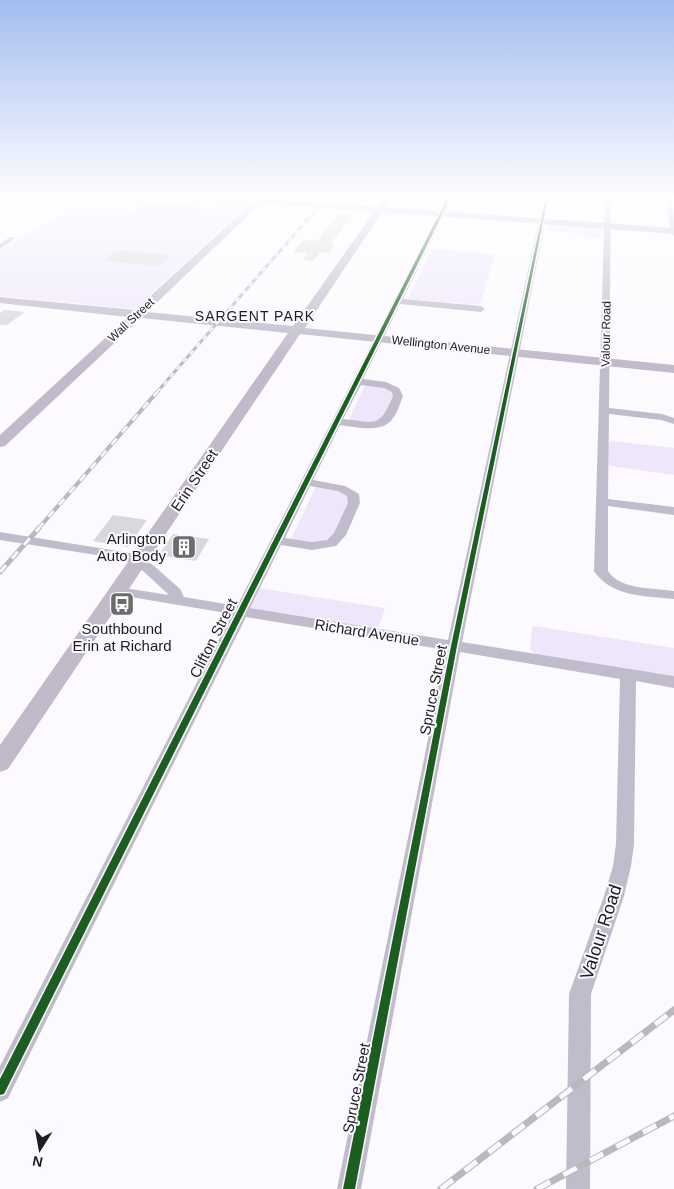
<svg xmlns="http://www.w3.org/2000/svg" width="674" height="1189" font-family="Helvetica,sans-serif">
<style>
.green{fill:#eee7fb}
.building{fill:#d9d8db}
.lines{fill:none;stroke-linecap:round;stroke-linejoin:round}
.street{fill:#c1bccb;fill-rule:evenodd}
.secondary{fill:#c0bacb;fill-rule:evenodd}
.rail-far3-casing{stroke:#bbb7bf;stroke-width:3}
.rail-far2-casing{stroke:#bbb7bf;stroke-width:4}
.rail-far1-casing{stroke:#bbb7bf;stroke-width:5}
.rail-casing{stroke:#bbb7bf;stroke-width:7}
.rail-far3{stroke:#fbf9ff;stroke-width:2;stroke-dasharray:5;stroke-linecap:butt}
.rail-far2{stroke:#fbf9ff;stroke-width:2.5;stroke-dasharray:8;stroke-linecap:butt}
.rail-far1{stroke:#fbf9ff;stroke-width:3;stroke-dasharray:9;stroke-linecap:butt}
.rail{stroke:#fbf9ff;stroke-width:5;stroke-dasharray:15;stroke-linecap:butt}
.cycleway-casing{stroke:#fbf9ff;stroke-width:3}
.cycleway{fill:#1b5e20;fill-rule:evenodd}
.labels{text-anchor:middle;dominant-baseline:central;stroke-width:4;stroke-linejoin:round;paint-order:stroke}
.far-street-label{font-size:12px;fill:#1e1e20;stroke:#fbf9ff}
.far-neighbourhood-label{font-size:14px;letter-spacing:1px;fill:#1e1e20;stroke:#fbf9ff}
.street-label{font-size:15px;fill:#1e1e20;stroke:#fbf9ff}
.poi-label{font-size:15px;fill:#1e1e20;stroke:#fbf9ff;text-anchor:end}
.near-street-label{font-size:18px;fill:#1e1e20;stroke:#fbf9ff}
</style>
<rect width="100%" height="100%" fill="#fcfafe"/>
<g class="green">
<path d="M86,197H181L250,203L134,309L0,296V251Z"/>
<path d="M549,224L599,228L602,230L600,238L577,236L576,233L548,231Z"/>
<path d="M432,249L495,254L480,305L408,299Z"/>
<path d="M366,384L388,388L395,394L385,417L372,423L348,421Z"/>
<path d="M611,441L674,448V475L611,466L608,463L609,443Z"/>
<path d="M316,486L338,490L348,496C349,504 346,511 342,518C330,548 320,543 291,539Z"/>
<path d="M259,588L385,608L378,629L249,608Z"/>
<path d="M534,626L674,648V676L534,654L530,649L532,628Z"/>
</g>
<g class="building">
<path d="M156,203L201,206L195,211L203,212L191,222L126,217L142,205Z"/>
<path d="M340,213L352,214L348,222L331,243L335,244L329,253L320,252L314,261L303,260L308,253L293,252L303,240L317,241Z"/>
<path d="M116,250L171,255L161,266L103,261Z"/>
<path d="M4,310L14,311L25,312L7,325H0V313Z"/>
<path d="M113,515L147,520L128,547L93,541Z"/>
<path d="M173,534L209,539L196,561L159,555Z"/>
</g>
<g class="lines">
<g class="street">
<path d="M2,197H11L0,203V199Z"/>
<path d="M447,197H453L403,299L481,306L485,309L481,312L400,304L363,379L386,382L399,388L403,396C400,403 398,412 393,418C383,434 356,427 340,425L313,480L345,486L359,494L360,503L346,535L336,546L312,550L281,545L250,608L448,640L544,197H550L462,642L674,676V688L636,681L634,844L631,866L624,896L591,994L590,1189H566L569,994L604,896L613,866L616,844L620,679L460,652L361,1189H337L446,650L246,617L8,1098L0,1102V1066L232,614L113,594L111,591L113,588L118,587L169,595L143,571L122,559L0,540V532L130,553L153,565L180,589L184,597L237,606ZM361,385L384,388L392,392L393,396C379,429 376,422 343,419ZM310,486L338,491L347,496L348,503L334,533L327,540L312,542L285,538Z"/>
<path d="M605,197H611L609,408L662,414L674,418V424L661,420L609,414L608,499L674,507V515L608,506V571C620,590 654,588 674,591V599C646,596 611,597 594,571Z"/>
<path d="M665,197H671L674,214V236L671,234Z"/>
<path d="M10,237L16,238L0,249V244Z"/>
</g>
<path class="secondary" d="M207,197H267L377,207L383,197H392L385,207L674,228V234L382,212L305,328L674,365V373L300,334L8,769L0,772V745L288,333L141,318L5,446L0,447V435L128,317L0,303V297L135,310L252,203L211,200ZM261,203L374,212L293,326L147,312Z"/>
<defs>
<path id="rail-far3" d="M157,392L327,197"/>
<path id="rail-far2" d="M38,529L158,391"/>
<path id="rail-far1" d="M0,572L39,528"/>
<g id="rail">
<path d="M441,1189L674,1010"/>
<path d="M537,1189L674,1116"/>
</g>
</defs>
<use href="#rail-far3" class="rail-far3-casing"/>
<use href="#rail-far2" class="rail-far2-casing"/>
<use href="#rail-far1" class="rail-far1-casing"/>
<use href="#rail" class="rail-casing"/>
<use href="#rail-far3" class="rail-far3"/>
<use href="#rail-far2" class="rail-far2"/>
<use href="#rail-far1" class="rail-far1"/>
<use href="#rail" class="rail"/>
<defs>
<g id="cycleway">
<path d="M448,197H451L4,1094L0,1095V1079Z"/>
<path d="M546,197H548L457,646L355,1189H343L451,646Z"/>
</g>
</defs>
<use href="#cycleway" class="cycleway-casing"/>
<use href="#cycleway" class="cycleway"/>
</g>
<linearGradient id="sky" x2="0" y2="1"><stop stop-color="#a3bdf0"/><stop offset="0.54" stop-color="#fefdff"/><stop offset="1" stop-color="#fefdff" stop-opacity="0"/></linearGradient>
<rect width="674" height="364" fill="url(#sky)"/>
<defs>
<symbol id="building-square" viewBox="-11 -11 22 22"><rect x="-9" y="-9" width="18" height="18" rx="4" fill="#6c6b6e" stroke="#fbf9ff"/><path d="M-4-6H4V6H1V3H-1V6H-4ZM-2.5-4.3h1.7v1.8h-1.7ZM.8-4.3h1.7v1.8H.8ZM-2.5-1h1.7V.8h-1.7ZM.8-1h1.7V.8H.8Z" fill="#fff"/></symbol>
<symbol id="bus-square" viewBox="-11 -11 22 22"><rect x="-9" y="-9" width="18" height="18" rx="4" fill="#6c6b6e" stroke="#fbf9ff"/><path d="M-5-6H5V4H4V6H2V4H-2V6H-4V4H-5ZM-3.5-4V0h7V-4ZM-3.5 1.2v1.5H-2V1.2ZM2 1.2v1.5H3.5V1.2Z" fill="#fff"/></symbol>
</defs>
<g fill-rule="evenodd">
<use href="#building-square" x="170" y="533" width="28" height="28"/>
<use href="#bus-square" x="108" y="590" width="28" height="28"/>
</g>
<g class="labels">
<g class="far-street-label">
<text transform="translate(131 320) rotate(-43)">Wall Street</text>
<text transform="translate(606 334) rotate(-89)">Valour Road</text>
<text transform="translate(441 345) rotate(6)">Wellington Avenue</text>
</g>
<g class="far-neighbourhood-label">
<text x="255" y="316">SARGENT PARK</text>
</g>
<g class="street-label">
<text transform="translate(194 480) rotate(-56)">Erin Street</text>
<text transform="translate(367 632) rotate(9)">Richard Avenue</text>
<text transform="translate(213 638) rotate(-63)">Clifton Street</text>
<text transform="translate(433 690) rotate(-79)">Spruce Street</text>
<text transform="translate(356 1088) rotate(-79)">Spruce Street</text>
</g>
<g class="poi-label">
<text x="166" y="538">Arlington<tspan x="166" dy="17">Auto Body</tspan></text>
<text x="122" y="628" text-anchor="middle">Southbound<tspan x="122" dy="17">Erin at Richard</tspan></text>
</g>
<g class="near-street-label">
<text transform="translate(601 932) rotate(-72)">Valour Road</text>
</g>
</g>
<g transform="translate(40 1149) rotate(191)" stroke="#fbf9ff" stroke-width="4" paint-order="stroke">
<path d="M0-4L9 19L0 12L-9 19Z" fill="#1e1e20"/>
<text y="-8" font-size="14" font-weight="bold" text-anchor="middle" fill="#1e1e20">N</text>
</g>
</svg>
